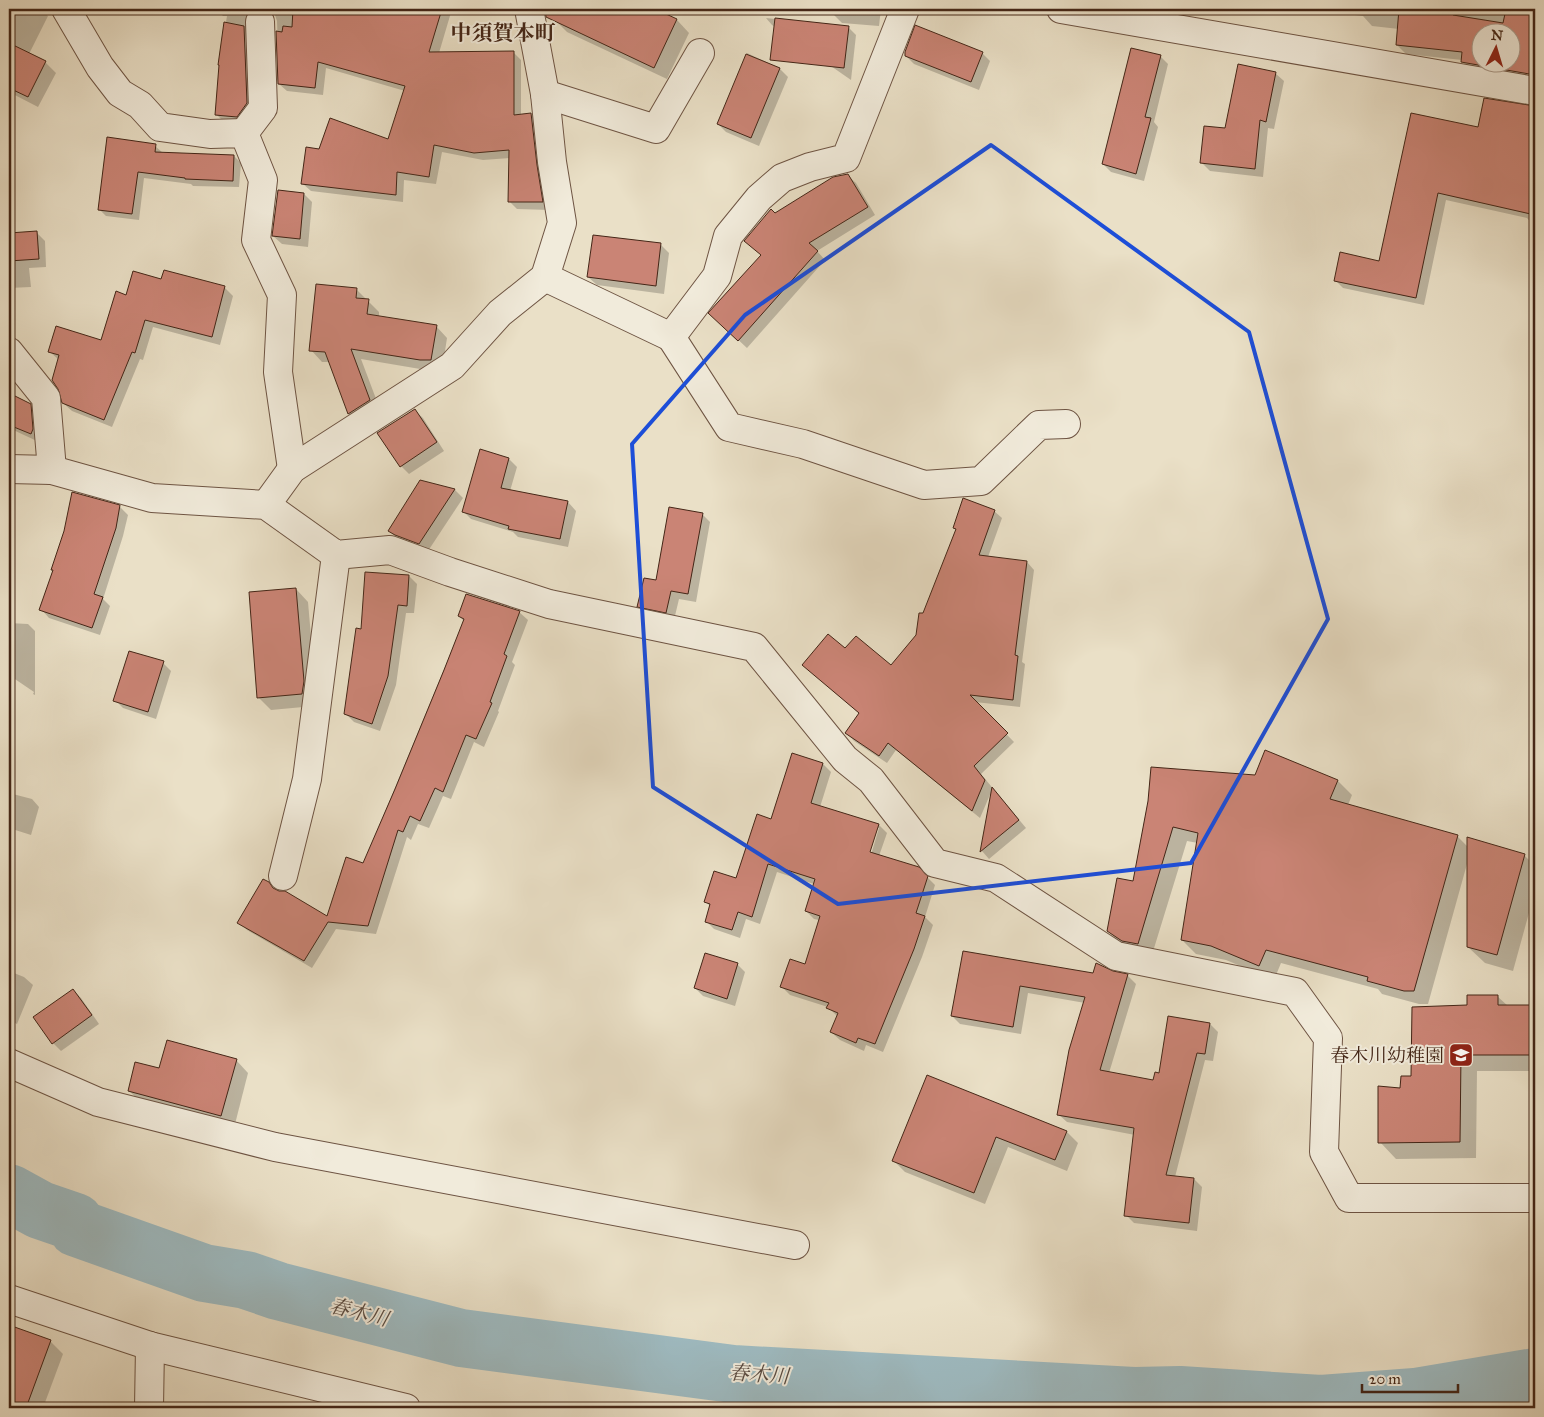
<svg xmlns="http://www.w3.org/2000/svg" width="1544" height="1417" font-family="'IM FELL Great Primer','Noto Serif JP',serif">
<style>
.shadow{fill:#0003;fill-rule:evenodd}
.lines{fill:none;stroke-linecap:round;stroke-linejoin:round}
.river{stroke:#9ebac0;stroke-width:58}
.building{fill:#ca8475;stroke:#442617;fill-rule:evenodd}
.minor-casing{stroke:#6e5443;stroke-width:30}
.minor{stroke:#f1ebdb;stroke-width:28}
.marked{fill:none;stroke:#1d4ed8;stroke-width:4;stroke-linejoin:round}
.labels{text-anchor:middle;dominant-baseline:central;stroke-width:4;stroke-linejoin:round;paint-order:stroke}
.poi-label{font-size:19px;fill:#442617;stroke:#f1ebdb;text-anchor:end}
.water-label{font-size:20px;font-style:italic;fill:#5a4b41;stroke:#f1ebdb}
.quarter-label{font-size:21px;font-weight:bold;fill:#442617;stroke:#f1ebdb}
</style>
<rect width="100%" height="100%" fill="#eae0c7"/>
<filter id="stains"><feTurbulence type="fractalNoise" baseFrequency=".004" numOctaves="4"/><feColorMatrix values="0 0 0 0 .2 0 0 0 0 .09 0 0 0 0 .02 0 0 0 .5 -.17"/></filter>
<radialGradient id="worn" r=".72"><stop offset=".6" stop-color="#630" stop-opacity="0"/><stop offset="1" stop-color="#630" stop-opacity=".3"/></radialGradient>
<g class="shadow">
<path d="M9,9H41L48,16L29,54L45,62L56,73L38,107L9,92Z"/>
<path d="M216,9H452L439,53L513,52L521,60V116L531,115L539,122L550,210L517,209L510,202V158L483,160L442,152L436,184L404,180L403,202L311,191L303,184L320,150L389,141L405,91L326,68L323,95L287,91L279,84L277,21L275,15L267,14L254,111L245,124L225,123L217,115L220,66L219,64L227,16H223Z"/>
<path d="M560,9H652L677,20L689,33L667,79L567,32L555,20Z"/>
<path d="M835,9H881L879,26L842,23L834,15Z"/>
<path d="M1251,9H1292V13L1255,12Z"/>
<path d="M1307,9H1535V71L1525,69L1523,80L1471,71L1462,61V60L1406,54L1397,45L1399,29L1372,26L1363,16ZM1482,32H1512V62H1482Z"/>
<path d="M766,18L848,27L856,35L851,80L772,25Z"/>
<path d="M747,53L779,68L788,77L759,146L726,132L718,124Z"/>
<path d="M982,53L990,61L979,90L914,64L906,56Z"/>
<path d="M1160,56L1168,64L1154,122L1158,127L1144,181L1111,172L1103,164Z"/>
<path d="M1275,73L1284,81L1274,129L1268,128L1263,177L1210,171L1202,163L1226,130Z"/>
<path d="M1515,114L1535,115V227L1527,218L1446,200L1424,305L1343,288L1335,280L1380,262L1479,129Z"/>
<path d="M155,146L163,153L234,156L241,163L239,187L193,186L191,184L144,178L139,220L106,216L99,209Z"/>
<path d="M847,175L856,183L875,215L817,251L825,260L747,348L718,321L763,256L775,215Z"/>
<path d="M304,194L312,202L308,247L282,244L273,236Z"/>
<path d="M37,233L45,241L46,267L29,268L31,287L9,288V234Z"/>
<path d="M661,245L669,253L664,294L597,285L588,277Z"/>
<path d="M164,272L225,288L233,296L220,345L153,327L143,360L140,359L112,427L72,411L63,403L59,360L50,352L101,341L162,280Z"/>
<path d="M356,289L379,312V317L436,326L447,338L442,371H432L361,359L381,412L360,425L349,414L330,362H322L311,350Z"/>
<path d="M9,395L30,405L39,414V442L9,428Z"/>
<path d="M414,410L423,418L444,451L409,474L401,466Z"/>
<path d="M481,451L509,459L517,467L510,491L568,502L576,511L568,547L518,537L513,532L471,519L463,511Z"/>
<path d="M421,481L455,490L463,498L428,551L397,539L389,530Z"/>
<path d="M119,506L128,515L123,536L103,599L110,606L100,635L49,618L41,609L54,571L53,570Z"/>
<path d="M994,511L1002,518L988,557L1027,562L1034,570L1022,662L1025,664L1020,707L975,702L1014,742L981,774L1026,828L989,859L982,851L993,790H992L980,818L896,750L887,763L854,741L847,733L860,714L803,665L845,650L891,666L917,636L957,531L954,528Z"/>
<path d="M702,514L710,522L696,602L679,599L674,620L647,614L639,606L657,582Z"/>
<path d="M409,576L417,584L414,613H406L396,685L380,731L354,722L346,714L362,630Z"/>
<path d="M296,589L308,602L316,694L314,706L271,710L259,698Z"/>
<path d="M519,612L528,620L512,662L515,665L498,711L499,712L484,747L474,742L451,799L443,796L429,828L418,824L411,840L407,837L376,934L336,929L312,968L247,930L239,922L268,883L276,891L328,918L363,865L464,621L459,616Z"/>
<path d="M9,623L28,624L35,631V695L33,694L34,692L9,675Z"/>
<path d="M163,663L171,671L156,719L123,708L115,700Z"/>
<path d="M1266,751L1338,781L1352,795L1348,805L1457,836L1468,847L1524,855L1535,866V891L1513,971L1485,963L1468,947L1467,864L1428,1004H1419L1382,994L1378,989L1281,963L1274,980L1226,960L1196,954L1182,940L1198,843L1187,841L1151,958L1122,945L1108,931L1134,883L1149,801L1256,776Z"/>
<path d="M823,764L831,772L820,807L879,825L887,833L879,856L918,868L935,885L925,917L933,925L922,957L883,1052L866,1045L864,1051L840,1040L831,1032L838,1017L828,1007L790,995L782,987L806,965L819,920L814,919L806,911L814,884L777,872L760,924L746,919L740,938L714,929L706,921L711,907L705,901L737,880L771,820ZM877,828H879L870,858H867Z"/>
<path d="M9,793L32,799L39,807L31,835L9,828Z"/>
<path d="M964,952L1094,975L1112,972L1128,976L1136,984L1109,1073L1154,1081L1210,1024L1218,1032L1213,1061L1205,1060L1175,1177L1194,1179L1202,1187L1197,1231L1134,1223L1126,1215L1135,1135L1067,1122L1058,1114L1085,1003L1028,993L1021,1034L960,1024L952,1016Z"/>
<path d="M737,964L745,972L735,1006L703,996L695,988Z"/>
<path d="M9,971L24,977L33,985L17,1024L9,1020Z"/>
<path d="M73,990L81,998L99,1024L61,1051L53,1043Z"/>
<path d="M1497,996L1508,1006H1535V1071H1477L1476,1158L1396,1159L1380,1142L1401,1090L1413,1078L1468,1007Z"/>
<path d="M236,1060L248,1073L234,1128L142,1103L129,1091L160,1070Z"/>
<path d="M928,1077L1067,1132L1078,1143L1067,1171L1008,1147L985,1204L905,1172L894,1161Z"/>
<path d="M9,1326L50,1341L63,1354L43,1408H9Z"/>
</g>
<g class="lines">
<path class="river" d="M9,1193L40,1210L75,1222L77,1228L204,1273L246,1280L278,1291L461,1338L733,1374L1134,1396L1180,1395L1321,1404L1415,1397L1535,1377"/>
</g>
<g class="building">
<path d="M293,9H442L429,52L514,51V115L531,113L537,165L543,202H508L509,150L474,153L434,145L429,177L397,172L396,195L301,184L306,147L319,149L330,118L388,139L405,86L318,62L315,88L278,84L276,31L282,32L283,26L292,27Z"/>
<path d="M545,9H655L677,19L654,68L546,17Z"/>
<path d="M1399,9H1454L1453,15L1503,23L1506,9H1522L1535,11V75L1461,62L1462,52L1396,45ZM1482,32H1512V62H1482Z"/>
<path d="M775,18L849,26L844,68L770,60Z"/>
<path d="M224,22L244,26L247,103L237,117L215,115L219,65H218Z"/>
<path d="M915,25L983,52L971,82L905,56V52Z"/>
<path d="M9,43L46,61L28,97L9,88Z"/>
<path d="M1131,48L1161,55L1145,117L1151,118L1136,174L1102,164Z"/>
<path d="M746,54L780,68L751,138L717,124Z"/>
<path d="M1238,64L1276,72L1266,122L1260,120L1255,169L1200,163L1204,126L1225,128Z"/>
<path d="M1484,98L1535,106V215L1438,193L1416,298L1334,281L1340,252L1379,261L1411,113L1478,127Z"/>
<path d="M107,137L156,144L155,152L234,155L233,181L185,179V178L138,172L132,214L98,210Z"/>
<path d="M848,174L868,207L809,243L818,251L738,341L708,313L761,255L744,241L771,209L775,213L833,177Z"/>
<path d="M278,190L304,193L300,239L272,236Z"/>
<path d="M37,231L39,259L9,261V233Z"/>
<path d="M593,235L661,243L656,286L587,277Z"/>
<path d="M164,270L225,286L212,337L145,320L135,353L132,352L104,420L62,403L58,389L52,380L59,355L48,352L56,326L101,340L116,291L126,295L133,271L161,279Z"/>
<path d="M316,284L357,288L356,298L369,299L367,314L437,325L431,360H420L351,349L370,400L348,414L325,352L309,351Z"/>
<path d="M9,393L31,404L33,429L31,434L9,425Z"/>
<path d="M415,409L437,442L400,467L377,433Z"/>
<path d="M480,449L509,458L501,488L568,501L560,539L508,529L509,526L462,512Z"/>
<path d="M420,480L455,489L419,544L395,535L388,531Z"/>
<path d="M72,492L120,505L116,528L94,594L103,597L92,628L39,610L53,570H51L64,531Z"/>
<path d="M963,498L995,510L979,555L1027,561L1015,655L1018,656L1013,700L970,695L1008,733L974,766L985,780L972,811L888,743L879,756L845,733L859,713L802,665L828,634L845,648L856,636L891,665L916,635L919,613H923L956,529L953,528Z"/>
<path d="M669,507L703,513L688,594L671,591L666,613L637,607L644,578L656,580Z"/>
<path d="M365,572L409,575L407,606L398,605L388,676L372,724L344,714L356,628L361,629Z"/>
<path d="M296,588L304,681L302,694L257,698L249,592Z"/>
<path d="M466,594L520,611L504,654L507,656L490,702L492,703L476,739L466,735L443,792L435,788L420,821L410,816L403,832L398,830L368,926L328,922L304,961L237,923L263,879L269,882L273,888L279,891H285L327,916L346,857L363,863L395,789L444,670L464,619L458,616Z"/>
<path d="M129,651L164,661L148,712L113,701Z"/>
<path d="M1265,750L1338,780L1330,799L1458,835L1414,991H1404L1367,981L1368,977L1266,950L1259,966L1211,946L1181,940L1198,833L1173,827L1138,944L1122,941L1107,931L1117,878L1133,881L1148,801L1151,767L1255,775Z"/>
<path d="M792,753L823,763L811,803L879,824L870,852L919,867L928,876L916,913L925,916L914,949L875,1044L858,1038L856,1043L830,1032L838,1013L826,1008L829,1003L780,987L790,959L805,964L820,916L805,911L815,879L768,864L752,917L738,912L732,930L705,922L710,904L704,902L714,871L736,878L757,814L771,819Z"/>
<path d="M992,787L1019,820L980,852Z"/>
<path d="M1467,837L1525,854L1497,955L1467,947Z"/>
<path d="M963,951L1093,973L1096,963L1113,971L1128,974L1100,1070L1153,1080L1155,1072L1159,1073L1168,1016L1210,1023L1205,1054L1197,1053L1166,1175L1194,1178L1189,1223L1124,1216L1134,1128L1057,1115L1069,1050L1085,997L1020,986L1013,1027L951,1016Z"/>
<path d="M705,953L738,963L727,999L694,988Z"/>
<path d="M73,989L92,1015L52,1044L33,1017Z"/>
<path d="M1467,995H1498V1005H1535V1055H1461L1460,1142L1378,1143V1086L1400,1088L1401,1076H1411L1412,1007L1467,1005Z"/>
<path d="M167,1040L237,1059L221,1116L128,1091L135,1062L159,1068Z"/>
<path d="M927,1075L1067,1131L1055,1160L996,1137L974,1193L892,1161Z"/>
<path d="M9,1325L51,1340L26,1408H9Z"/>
</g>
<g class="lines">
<defs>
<g id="minor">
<path d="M66,9L100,67L120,93L140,105L160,127L210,134L244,133L263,180L256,240L282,295L278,372L292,469"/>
<path d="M1061,9L1535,91"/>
<path d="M545,94L656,129L700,53"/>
<path d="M244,133L263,108L260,22"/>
<path d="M545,277L671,337L717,276L728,236L759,198L782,178L810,167L846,158L905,9"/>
<path d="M671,337L729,427L803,444L924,485L981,481L1039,425L1066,424"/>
<path d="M9,352L46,398L52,470"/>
<path d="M9,469L52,470L152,498L266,505L336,555L390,550L450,572L549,604L754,647L845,759L871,780L935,863L996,878L1116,956L1295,992L1328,1038L1324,1152L1349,1198H1535"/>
<path d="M266,505L292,469L452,366L500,313L545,277L562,223L552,162L545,94L529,9"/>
<path d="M283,876L307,779L336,555"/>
<path d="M9,1063L98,1102L275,1147L795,1245"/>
<path d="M9,1299L150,1346L406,1408"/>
<path d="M149,1408L150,1346"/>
</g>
</defs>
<use href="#minor" class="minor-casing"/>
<use href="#minor" class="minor"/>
</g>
<path class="marked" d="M991,145L1249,332L1328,619L1191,863L838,904L653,787L632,444L745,315Z"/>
<defs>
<symbol id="school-square" viewBox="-11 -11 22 22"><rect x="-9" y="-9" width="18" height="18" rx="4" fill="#8f2418" stroke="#f1ebdb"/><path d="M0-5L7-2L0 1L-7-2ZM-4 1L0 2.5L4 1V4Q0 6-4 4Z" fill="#fff"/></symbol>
</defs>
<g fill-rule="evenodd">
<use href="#school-square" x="1447" y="1041" width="28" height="28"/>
</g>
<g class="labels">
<g class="poi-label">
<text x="1444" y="1055">春木川幼稚園</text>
</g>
<g class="water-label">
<text transform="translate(359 1312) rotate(14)">春木川</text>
<text transform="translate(759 1374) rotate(4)">春木川</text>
</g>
<g class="quarter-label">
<text x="503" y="33">中須賀本町</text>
</g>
</g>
<rect width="1544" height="1417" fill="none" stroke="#eae0c7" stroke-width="30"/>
<rect x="10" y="10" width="1524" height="1397" fill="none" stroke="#442617" stroke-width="2.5"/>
<rect x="15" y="15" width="1514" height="1387" fill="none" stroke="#442617"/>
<g transform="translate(1496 48) rotate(5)"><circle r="24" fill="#f1ebdb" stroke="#ac9c8d"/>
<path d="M0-4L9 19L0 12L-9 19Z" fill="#8f2418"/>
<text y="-8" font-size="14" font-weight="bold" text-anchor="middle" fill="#442617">N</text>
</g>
<path d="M1362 1384v8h96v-8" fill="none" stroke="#442617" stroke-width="2.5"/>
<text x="1369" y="1384" font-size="15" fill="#442617" stroke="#f1ebdb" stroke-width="4" paint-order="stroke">20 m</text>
<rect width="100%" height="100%" filter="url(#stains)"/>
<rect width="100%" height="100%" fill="url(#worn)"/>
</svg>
